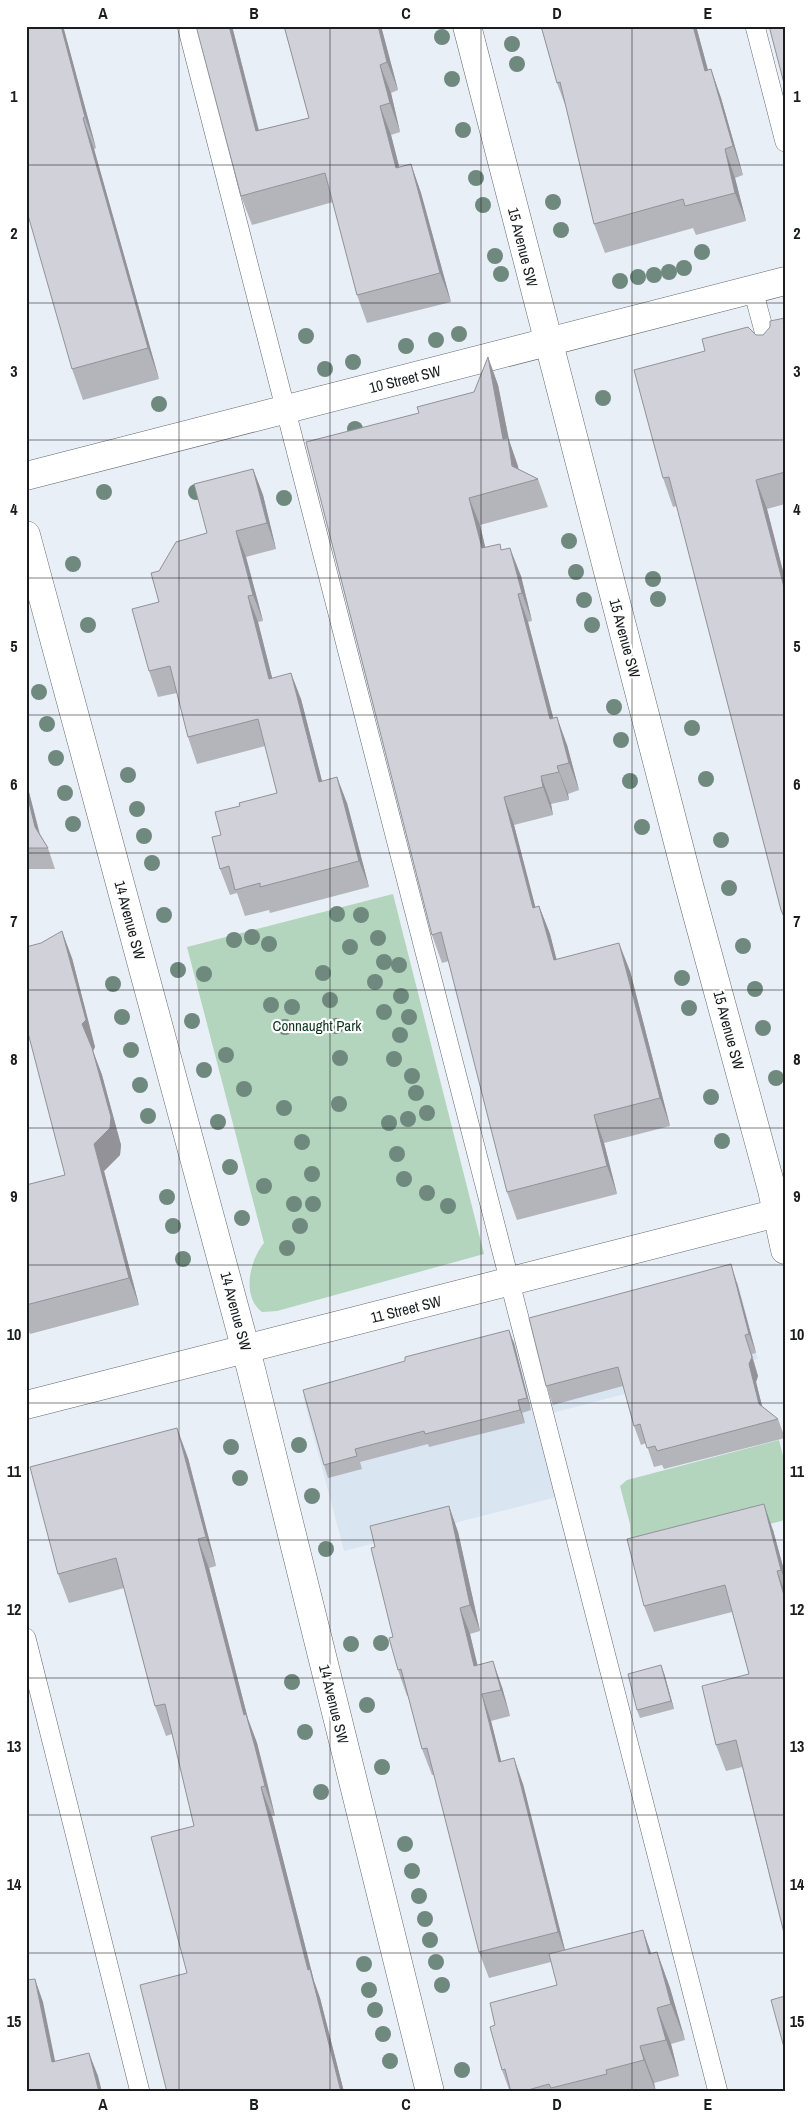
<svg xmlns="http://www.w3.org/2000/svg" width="811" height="2118" font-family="'Archivo Narrow',sans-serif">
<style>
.built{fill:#dae5f2}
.green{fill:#b3d4bd}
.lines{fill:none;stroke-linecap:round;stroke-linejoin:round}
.service-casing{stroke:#63686e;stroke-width:20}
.minor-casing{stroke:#63686e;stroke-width:29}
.tertiary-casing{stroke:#63686e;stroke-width:29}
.service{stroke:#fff;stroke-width:19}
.minor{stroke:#fff;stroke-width:28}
.tertiary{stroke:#fff;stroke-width:28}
.tree{fill:#6f897f}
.wall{fill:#b4b4bb}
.shaded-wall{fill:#929298}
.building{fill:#d1d1d9;stroke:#929298}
.grid{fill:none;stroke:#1a1c1e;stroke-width:1;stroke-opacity:0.55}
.labels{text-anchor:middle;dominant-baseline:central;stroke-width:4.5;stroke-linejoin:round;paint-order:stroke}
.street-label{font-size:15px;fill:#1a1c1e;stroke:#fff}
.park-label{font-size:15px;fill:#0b351d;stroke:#fff}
.neatline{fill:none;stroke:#1a1c1e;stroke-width:2}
.grid-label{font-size:16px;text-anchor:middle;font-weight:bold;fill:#1a1c1e}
</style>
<rect width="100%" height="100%" fill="#e9eff6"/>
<path class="built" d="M738,1282L758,1359L537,1417L557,1497L344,1551L303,1396Z"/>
<g class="green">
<path d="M393,894L484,1254L277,1311L262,1312C241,1296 250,1260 264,1243L187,947Z"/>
<path d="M779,1440L785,1464V1520L650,1555L631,1542L630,1524L620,1486L627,1480Z"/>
</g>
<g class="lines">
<defs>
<g id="service">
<path d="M187,26L718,2092"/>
<path d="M755,26L785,142"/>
<path d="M753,290L770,353"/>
<path d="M26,1638L140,2092"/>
</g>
<g id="minor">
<path d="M467,26L689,885L772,1190L785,1250"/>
<path d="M26,476L785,281"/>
<path d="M26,535L251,1369L430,2092"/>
</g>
<path id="tertiary" d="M26,1405L785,1211"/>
</defs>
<use href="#service" class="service-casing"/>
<use href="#minor" class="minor-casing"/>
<use href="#tertiary" class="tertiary-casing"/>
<use href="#service" class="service"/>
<use href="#minor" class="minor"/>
<use href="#tertiary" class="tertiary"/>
</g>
<g class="tree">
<circle cx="442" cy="37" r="8"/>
<circle cx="512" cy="44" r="8"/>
<circle cx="517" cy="64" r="8"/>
<circle cx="452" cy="79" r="8"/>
<circle cx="463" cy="130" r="8"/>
<circle cx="476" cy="178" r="8"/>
<circle cx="553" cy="202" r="8"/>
<circle cx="483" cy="205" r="8"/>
<circle cx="561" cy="230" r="8"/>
<circle cx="702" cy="252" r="8"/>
<circle cx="495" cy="256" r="8"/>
<circle cx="684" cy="268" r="8"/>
<circle cx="669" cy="272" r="8"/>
<circle cx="501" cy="274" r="8"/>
<circle cx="654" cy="275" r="8"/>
<circle cx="638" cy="277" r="8"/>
<circle cx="620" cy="281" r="8"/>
<circle cx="459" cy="334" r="8"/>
<circle cx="306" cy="336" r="8"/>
<circle cx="436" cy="340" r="8"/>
<circle cx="406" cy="346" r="8"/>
<circle cx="353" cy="362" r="8"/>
<circle cx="325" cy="369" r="8"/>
<circle cx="603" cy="398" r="8"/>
<circle cx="159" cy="404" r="8"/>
<circle cx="355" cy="429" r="8"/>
<circle cx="104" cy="492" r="8"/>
<circle cx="196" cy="492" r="8"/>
<circle cx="284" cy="498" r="8"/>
<circle cx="569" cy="541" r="8"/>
<circle cx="73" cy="564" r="8"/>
<circle cx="576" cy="572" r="8"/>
<circle cx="653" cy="579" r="8"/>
<circle cx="658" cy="599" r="8"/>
<circle cx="584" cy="600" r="8"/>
<circle cx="88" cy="625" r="8"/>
<circle cx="592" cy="625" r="8"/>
<circle cx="39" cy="692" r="8"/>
<circle cx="614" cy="707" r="8"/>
<circle cx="47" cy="724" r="8"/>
<circle cx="692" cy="728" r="8"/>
<circle cx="621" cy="740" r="8"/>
<circle cx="56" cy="758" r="8"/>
<circle cx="128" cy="775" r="8"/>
<circle cx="706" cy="779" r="8"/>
<circle cx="630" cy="781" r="8"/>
<circle cx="65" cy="793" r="8"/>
<circle cx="137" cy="809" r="8"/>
<circle cx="73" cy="824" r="8"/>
<circle cx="642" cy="827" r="8"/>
<circle cx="144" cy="836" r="8"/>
<circle cx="721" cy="840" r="8"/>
<circle cx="152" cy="863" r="8"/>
<circle cx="729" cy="888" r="8"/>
<circle cx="337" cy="914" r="8"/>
<circle cx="164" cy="915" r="8"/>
<circle cx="361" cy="915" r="8"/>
<circle cx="252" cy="937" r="8"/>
<circle cx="378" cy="938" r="8"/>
<circle cx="234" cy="940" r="8"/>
<circle cx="269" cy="944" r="8"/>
<circle cx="743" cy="946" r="8"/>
<circle cx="350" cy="947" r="8"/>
<circle cx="384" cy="962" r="8"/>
<circle cx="399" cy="965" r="8"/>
<circle cx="178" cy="970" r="8"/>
<circle cx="323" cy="973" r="8"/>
<circle cx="204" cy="974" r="8"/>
<circle cx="682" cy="978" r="8"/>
<circle cx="375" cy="982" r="8"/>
<circle cx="113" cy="984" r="8"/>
<circle cx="755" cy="989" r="8"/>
<circle cx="401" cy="996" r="8"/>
<circle cx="330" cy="1000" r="8"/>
<circle cx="271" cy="1005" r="8"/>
<circle cx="292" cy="1007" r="8"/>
<circle cx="689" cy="1008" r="8"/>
<circle cx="384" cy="1012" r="8"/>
<circle cx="122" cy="1017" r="8"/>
<circle cx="409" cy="1017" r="8"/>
<circle cx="192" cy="1021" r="8"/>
<circle cx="336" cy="1026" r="8"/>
<circle cx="285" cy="1027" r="8"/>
<circle cx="763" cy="1028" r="8"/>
<circle cx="400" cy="1035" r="8"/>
<circle cx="131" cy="1050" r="8"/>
<circle cx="226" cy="1055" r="8"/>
<circle cx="340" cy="1058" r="8"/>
<circle cx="394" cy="1059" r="8"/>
<circle cx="204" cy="1070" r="8"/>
<circle cx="412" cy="1076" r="8"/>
<circle cx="776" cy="1078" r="8"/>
<circle cx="140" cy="1085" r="8"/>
<circle cx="244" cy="1089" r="8"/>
<circle cx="416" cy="1093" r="8"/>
<circle cx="711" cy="1097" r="8"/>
<circle cx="339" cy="1104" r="8"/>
<circle cx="284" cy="1108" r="8"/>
<circle cx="427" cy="1113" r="8"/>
<circle cx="148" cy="1116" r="8"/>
<circle cx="408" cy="1119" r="8"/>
<circle cx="218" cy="1122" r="8"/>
<circle cx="389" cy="1123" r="8"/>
<circle cx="722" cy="1141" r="8"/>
<circle cx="302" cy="1142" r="8"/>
<circle cx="397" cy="1154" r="8"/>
<circle cx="230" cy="1167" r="8"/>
<circle cx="312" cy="1174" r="8"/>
<circle cx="404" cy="1179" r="8"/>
<circle cx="264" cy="1186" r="8"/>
<circle cx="427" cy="1193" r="8"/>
<circle cx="167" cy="1197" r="8"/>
<circle cx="294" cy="1204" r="8"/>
<circle cx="313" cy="1204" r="8"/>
<circle cx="448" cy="1206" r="8"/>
<circle cx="242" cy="1218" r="8"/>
<circle cx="173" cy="1226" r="8"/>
<circle cx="300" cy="1226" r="8"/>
<circle cx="287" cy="1248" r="8"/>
<circle cx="183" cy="1259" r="8"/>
<circle cx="299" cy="1445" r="8"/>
<circle cx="231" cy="1447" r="8"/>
<circle cx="240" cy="1478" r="8"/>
<circle cx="312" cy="1496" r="8"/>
<circle cx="326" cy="1549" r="8"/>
<circle cx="381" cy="1643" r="8"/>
<circle cx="351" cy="1644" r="8"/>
<circle cx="292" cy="1682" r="8"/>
<circle cx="367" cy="1705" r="8"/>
<circle cx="305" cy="1732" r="8"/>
<circle cx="382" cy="1767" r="8"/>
<circle cx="321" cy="1792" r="8"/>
<circle cx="405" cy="1844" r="8"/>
<circle cx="412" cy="1871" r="8"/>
<circle cx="419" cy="1896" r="8"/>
<circle cx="425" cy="1919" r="8"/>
<circle cx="430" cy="1940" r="8"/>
<circle cx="436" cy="1962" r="8"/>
<circle cx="364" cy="1964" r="8"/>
<circle cx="442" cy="1985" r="8"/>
<circle cx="369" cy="1990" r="8"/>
<circle cx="375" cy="2010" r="8"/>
<circle cx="383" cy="2034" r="8"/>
<circle cx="390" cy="2061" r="8"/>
<circle cx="462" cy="2070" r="8"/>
</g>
<g class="wall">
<path d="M26,26H63L96,148L94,149L159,379L83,400L72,369Z"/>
<path d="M232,26L259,130L309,118L284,26H381L398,90L391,93L400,132L391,135L399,167L411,164L421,193L451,302L367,323L357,295L333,202L252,225L241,196Z"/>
<path d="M541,26H696L708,70L711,69L721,98L743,175L735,178L746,221L696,235L693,228L605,253L594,224L567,110L557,83Z"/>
<path d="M785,318V504L767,509L785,579V921L781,910L677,506L673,507L663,478L705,351L756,335H763Z"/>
<path d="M488,357L498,385L509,440L518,469L538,479L548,507L480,525L485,547L502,550L521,576L532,621L528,622L553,718L567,745L579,790L568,794L569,800L551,804L553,815L514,825L535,907L539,906L550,934L556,959L630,971L670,1126L604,1143L617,1194L517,1220L507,1192L449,961L442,963L432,935L419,413L474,392Z"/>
<path d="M253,469L263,495L276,549L246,557L263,621L258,622L272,678L301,699L322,782L347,803L369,887L270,913L269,910L245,916L237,893L230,895L220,869L221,835L240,806L277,793L265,746L197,764L188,737L177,693L158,697L149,671L159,602V571L207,533Z"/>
<path d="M26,781L40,834L48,848L55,869H26Z"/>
<path d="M72,958L95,1047L93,1051L102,1075L121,1145L120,1155L104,1171L139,1305L30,1334L26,1322V1185L65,1175Z"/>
<path d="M737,1283L756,1353L752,1354L758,1376L756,1382L762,1406L778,1419L785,1438L664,1469L662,1465L654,1467L646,1443L641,1445L634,1426L623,1386L553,1405L546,1386Z"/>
<path d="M514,1343L531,1410L522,1413L525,1423L429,1447L428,1444L360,1462L362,1469L328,1478L324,1465Z"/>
<path d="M188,1458L216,1566L209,1568L248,1719L257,1743L266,1777L275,1816H272L314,1981L320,1998L344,2092H167L187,1973L194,1826L172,1734L166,1736L155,1706L124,1588L69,1603L58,1574Z"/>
<path d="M449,1506L458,1532L480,1631L470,1634L477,1665L502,1687L510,1716L491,1721L501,1761L523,1784L565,1950L651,1953L657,1952L670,1988L685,2040L671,2044L679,2076L654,2083L656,2092H510L502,2070L495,2025L557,1985L551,1962L489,1978L479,1952L434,1775H432L422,1749L408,1696H407L398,1670L393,1637L375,1547Z"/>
<path d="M773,1530L785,1574V1937L742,1767L726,1771L716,1745L749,1674L732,1612L654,1632L644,1606Z"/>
<path d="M664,1673L674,1709L640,1718L637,1710Z"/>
</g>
<g class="shaded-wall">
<path d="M61,26H63L96,148L85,117Z"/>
<path d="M229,26H232L266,160L256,131Z"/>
<path d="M378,26H381L398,90L387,62Z"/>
<path d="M693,26H696L716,100L705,71Z"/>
<path d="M380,65L391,93L400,132L390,103Z"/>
<path d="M711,69L721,98L743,175L733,146Z"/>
<path d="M380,106L391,135L407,197L396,168Z"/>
<path d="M83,118L94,149L159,379L148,348Z"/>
<path d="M725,149L735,178L746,221L735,193Z"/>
<path d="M411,164L421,193L451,302L440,273Z"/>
<path d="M488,357L498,385L509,440L518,466L521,484H519L503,439Z"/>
<path d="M253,469L263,495L276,549L267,523Z"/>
<path d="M756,480L767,509L785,579V591Z"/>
<path d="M469,498L480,525L492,576L482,548Z"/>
<path d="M236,531L246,557L263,621L253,595Z"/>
<path d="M510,548L521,576L532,621L522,593Z"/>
<path d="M518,594L528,622L561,747L550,719Z"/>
<path d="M248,596L258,622L279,705L269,679Z"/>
<path d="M291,673L301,699L329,808L319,782Z"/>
<path d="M557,717L567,745L579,790L569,763Z"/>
<path d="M557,766L568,794L569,800L559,772Z"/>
<path d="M541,776L551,804L553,815L543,787Z"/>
<path d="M337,777L347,803L369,887L359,861Z"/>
<path d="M26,781L27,784L43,848L35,827L26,790Z"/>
<path d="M504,797L514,825L543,936L533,908Z"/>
<path d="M539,906L550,934L564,988L554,960Z"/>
<path d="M62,931L72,958L95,1047L93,1051L102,1075L121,1145L120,1155L104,1171L139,1305L129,1278L94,1144L82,1024Z"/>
<path d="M619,943L630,971L670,1126L660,1098Z"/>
<path d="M594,1115L604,1143L617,1194L607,1166Z"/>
<path d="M731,1264L737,1283L756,1353L749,1334Z"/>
<path d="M509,1330L514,1343L531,1410L527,1398Z"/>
<path d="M745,1335L758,1376L756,1382L766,1422L759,1404L749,1364Z"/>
<path d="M518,1400L522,1413L525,1423L520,1410Z"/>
<path d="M177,1428L188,1458L216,1566L206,1537Z"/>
<path d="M764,1504L773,1530L785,1574V1581L781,1570Z"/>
<path d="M449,1506L458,1532L480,1631L470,1605Z"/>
<path d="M198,1539L209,1568L248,1719L257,1743L275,1816L265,1786L244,1715Z"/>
<path d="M777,1571L785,1592V1599Z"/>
<path d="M460,1608L470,1634L484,1692L474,1666Z"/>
<path d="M493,1661L502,1687L510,1716L501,1690Z"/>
<path d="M661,1665L664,1673L674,1709L671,1701Z"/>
<path d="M482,1694L491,1721L508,1788L499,1762Z"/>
<path d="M514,1758L523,1784L567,1958L558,1932Z"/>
<path d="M261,1787L272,1816L314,1981L320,1998L344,2092H341L308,1970Z"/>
<path d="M643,1930L656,1967L649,1954Z"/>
<path d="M657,1952L670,1988L685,2040L671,2004Z"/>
<path d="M35,1979L43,2002L60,2085L52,2062Z"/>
<path d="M657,2008L671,2044L679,2076L666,2040Z"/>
<path d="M640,2046L654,2083L656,2092L644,2060Z"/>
<path d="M89,2053L98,2076L102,2092H99Z"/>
</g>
<g class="building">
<path d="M26,26H61L85,117L83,118L148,348L72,369L26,208Z"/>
<path d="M196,26H229L256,131L309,118L284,26H378L387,62L380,65L390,103L380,106L396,168L411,164L440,273L357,295L325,173L241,196Z"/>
<path d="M541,26H693L705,71L711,69L733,146L725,149L735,193L685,206L683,199L594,224L560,82L557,83Z"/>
<path d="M769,26H785V87Z"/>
<path d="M785,318V472L756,480L785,591V919L781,910L669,477L663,478L634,370L705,351L702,339L748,327L756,335H763L770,327V321Z"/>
<path d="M488,357L503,439L508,438L512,466L538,479L469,498L482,548L500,544L501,550L510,548L522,593L518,594L550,719L557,717L569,763L557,766L559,772L541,776L543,787L504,797L533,908L539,906L554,960L619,943L660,1098L594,1115L607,1166L507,1192L441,932L432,935L306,442L419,413L417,407L474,392Z"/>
<path d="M253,469L267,523L236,531L253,595L248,596L269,679L291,673L319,782L337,777L359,861L260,887V883L235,890L229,866L220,869L212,837L221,835L215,812L240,806L239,803L277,793L258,719L188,737L170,666L149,671L132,609L159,602L151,573L159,571L176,542L207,533L194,484Z"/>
<path d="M26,790L35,827L48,848H26Z"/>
<path d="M62,931L86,1020L82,1024L92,1048L111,1117L110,1128L94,1144L129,1278L26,1305V1185L65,1175L26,1025V947L41,943Z"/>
<path d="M731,1264L749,1334L745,1335L752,1357L749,1364L759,1404L778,1419L657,1451L655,1446L647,1448L640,1424L634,1426L618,1367L546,1386L529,1318Z"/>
<path d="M509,1330L527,1398L518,1400L520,1410L425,1434L424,1431L355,1449L357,1456L324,1465L303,1390L405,1361V1357Z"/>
<path d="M177,1428L206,1537L198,1539L244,1715L246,1714L255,1747L265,1786L261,1787L308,1970L310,1969L341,2092H167L140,1985L187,1973L151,1837L194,1826L165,1704L155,1706L116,1558L58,1574L30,1467Z"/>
<path d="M764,1504L781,1570L777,1571L785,1599V1937L736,1740L716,1745L702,1686L749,1674L725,1585L644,1606L627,1539Z"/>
<path d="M449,1506L470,1605L460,1608L474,1666L493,1661L501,1690L482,1694L499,1762L514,1758L558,1932L479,1952L427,1748L422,1749L401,1669L398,1670L389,1638L393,1637L371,1548L375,1547L370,1526Z"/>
<path d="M661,1665L671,1701L637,1710L628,1674Z"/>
<path d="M643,1930L649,1954L657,1952L671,2004L657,2008L666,2040L640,2046L644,2060L606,2070L607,2074L551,2088L549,2084L521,2092H511L505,2069L502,2070L490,2027L495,2025L490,2003L557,1985L549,1954Z"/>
<path d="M35,1979L52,2062L89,2053L99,2092H26V1980Z"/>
<path d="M785,1996V2051L771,2000Z"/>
</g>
<path class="grid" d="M179,26V2092M330,26V2092M481,26V2092M632,26V2092M26,165H785M26,303H785M26,440H785M26,578H785M26,715H785M26,853H785M26,990H785M26,1128H785M26,1265H785M26,1403H785M26,1540H785M26,1678H785M26,1815H785M26,1953H785"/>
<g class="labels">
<g class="street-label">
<text transform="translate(523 247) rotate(76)">15 Avenue SW</text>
<text transform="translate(405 379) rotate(-14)">10 Street SW</text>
<text transform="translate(625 638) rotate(75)">15 Avenue SW</text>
<text transform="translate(130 920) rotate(75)">14 Avenue SW</text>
<text transform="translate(729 1030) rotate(75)">15 Avenue SW</text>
<text transform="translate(406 1309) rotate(-14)">11 Street SW</text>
<text transform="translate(236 1311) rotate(75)">14 Avenue SW</text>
<text transform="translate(334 1704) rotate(76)">14 Avenue SW</text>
</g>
<g class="park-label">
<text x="317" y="1025">Connaught Park</text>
</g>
</g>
<rect width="811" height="2118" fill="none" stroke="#ffffff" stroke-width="55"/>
<rect x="28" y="28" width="756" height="2062" class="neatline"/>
<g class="grid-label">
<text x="103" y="19">A</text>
<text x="254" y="19">B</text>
<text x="406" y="19">C</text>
<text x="557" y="19">D</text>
<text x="708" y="19">E</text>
<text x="14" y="102">1</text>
<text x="797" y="102">1</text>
<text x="14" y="239">2</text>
<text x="797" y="239">2</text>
<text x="14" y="377">3</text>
<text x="797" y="377">3</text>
<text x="14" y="515">4</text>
<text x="797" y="515">4</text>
<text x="14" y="652">5</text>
<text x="797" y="652">5</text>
<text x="14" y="790">6</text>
<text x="797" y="790">6</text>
<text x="14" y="927">7</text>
<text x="797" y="927">7</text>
<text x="14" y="1065">8</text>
<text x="797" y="1065">8</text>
<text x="14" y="1202">9</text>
<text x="797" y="1202">9</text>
<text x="14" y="1340">10</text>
<text x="797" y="1340">10</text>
<text x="14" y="1477">11</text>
<text x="797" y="1477">11</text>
<text x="14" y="1615">12</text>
<text x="797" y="1615">12</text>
<text x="14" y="1752">13</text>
<text x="797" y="1752">13</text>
<text x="14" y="1890">14</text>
<text x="797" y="1890">14</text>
<text x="14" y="2027">15</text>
<text x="797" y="2027">15</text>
<text x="103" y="2110">A</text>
<text x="254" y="2110">B</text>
<text x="406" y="2110">C</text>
<text x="557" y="2110">D</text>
<text x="708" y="2110">E</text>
</g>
</svg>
